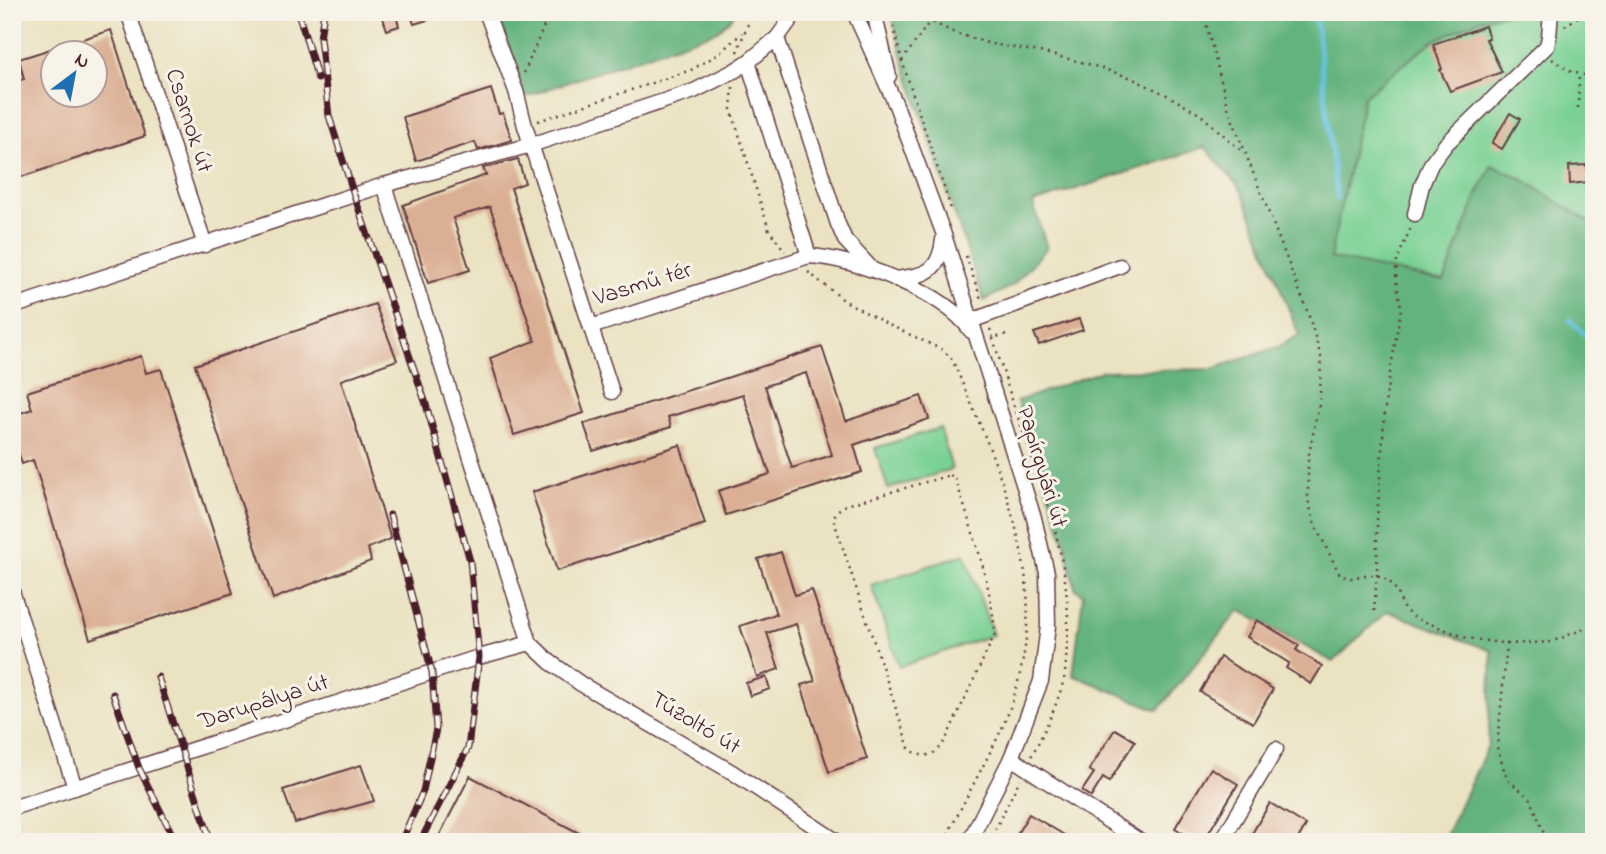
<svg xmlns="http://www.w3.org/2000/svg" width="1606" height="854" font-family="'Indie Flower',sans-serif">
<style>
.green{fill:#7ad195;stroke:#627860;stroke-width:2}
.forest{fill:#63b37e;stroke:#566954;stroke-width:2}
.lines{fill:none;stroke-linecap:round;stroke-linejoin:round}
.stream{stroke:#65c2e3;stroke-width:4.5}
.building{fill:#dbaf94;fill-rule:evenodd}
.minor-casing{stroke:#623c42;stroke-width:17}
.path{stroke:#623c42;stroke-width:2.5;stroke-dasharray:2 5;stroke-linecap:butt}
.minor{stroke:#fff;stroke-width:14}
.rail-casing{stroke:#4a1f2b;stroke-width:7}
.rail{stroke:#f7f3e8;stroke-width:4.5;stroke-dasharray:13;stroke-linecap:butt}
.labels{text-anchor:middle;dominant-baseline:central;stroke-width:6;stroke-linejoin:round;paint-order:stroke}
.street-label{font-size:24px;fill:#4a1f2b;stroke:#f7f3e8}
</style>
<rect width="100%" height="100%" fill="#f7f3e8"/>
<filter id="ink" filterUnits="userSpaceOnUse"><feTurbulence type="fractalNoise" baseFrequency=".0143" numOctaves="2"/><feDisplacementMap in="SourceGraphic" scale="14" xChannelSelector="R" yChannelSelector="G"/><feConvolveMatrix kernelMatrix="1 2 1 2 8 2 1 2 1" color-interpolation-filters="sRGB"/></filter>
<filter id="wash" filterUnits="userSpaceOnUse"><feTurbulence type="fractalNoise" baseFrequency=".00686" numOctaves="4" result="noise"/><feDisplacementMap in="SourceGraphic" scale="28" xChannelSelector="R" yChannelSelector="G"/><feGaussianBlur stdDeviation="1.57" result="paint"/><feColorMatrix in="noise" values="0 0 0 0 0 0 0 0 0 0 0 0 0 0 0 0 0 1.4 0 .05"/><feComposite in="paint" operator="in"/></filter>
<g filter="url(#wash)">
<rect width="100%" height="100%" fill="#eae2c1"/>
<g class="green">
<path d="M1515,12H1594V225L1520,178L1492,165L1477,195L1444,282L1330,258L1364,96L1433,41L1481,19Z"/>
<path d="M940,428L952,469L888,489L875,448Z"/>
<path d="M965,554L993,635L899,667L871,585Z"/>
</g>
<g class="forest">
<path d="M498,12H737L718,31L525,97Z"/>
<path d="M891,12H1515L1481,19L1433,41L1364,96L1330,258L1444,281L1477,195L1492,165L1520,178L1594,225V842H1443L1488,746L1492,651L1387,611L1333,662L1239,610L1158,710L1073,675L1083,595L1075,588L1065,543L1017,401L1102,371L1212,369L1278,347L1299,335L1242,192L1238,186L1205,147L1033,203L1047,248L1013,285L984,301L904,63Z"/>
</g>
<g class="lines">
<g class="stream">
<path d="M1315,12L1337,199"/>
<path d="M1570,320L1594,343"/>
</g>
</g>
<g id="blocks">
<g class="building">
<path d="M381,12H395L399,26L387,30Z"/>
<path d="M410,12H443L444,15L414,24Z"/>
<path d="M1485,26L1489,38L1486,39L1502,72L1450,91L1440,70L1442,69L1433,44Z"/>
<path d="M111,30L145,136L12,180V82L24,79L19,59ZM52,52H94V94H52Z"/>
<path d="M491,89L499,114L503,113L512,140L478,150L475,142L416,161L403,117Z"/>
<path d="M1510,113L1520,119L1502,149L1492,143Z"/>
<path d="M518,159L525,183L511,188L584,413L514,435L490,358L535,341L490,207L453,218L470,270L428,283L403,205L486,175L483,168Z"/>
<path d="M1587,165L1589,182L1570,184L1569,166Z"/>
<path d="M375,304L397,360L341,380L391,539L368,548L371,561L273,599L195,365Z"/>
<path d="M1079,319L1083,330L1039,345L1034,333Z"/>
<path d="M822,347L846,421L921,396L929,419L854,445L862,472L726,515L718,491L770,474L743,394L668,417L671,427L593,451L584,424ZM806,373L832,455L792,468L765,386Z"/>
<path d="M141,356L146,373L161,369L233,593L90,639L33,460L22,464L12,432V416L32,409L27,392Z"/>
<path d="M680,445L705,524L557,571L532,492Z"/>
<path d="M781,552L795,595L812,590L867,759L829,772L801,685L815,681L796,624L767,633L779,669L757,677L740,626L776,614L758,559Z"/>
<path d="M1257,620L1299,645L1296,650L1322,666L1311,684L1286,668L1289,663L1247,637Z"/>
<path d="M1220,657L1273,689L1253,723L1200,692Z"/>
<path d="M766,677L770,689L750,696L746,683Z"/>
<path d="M1115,729L1135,741L1109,782L1103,778L1091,797L1082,791L1094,773L1089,770Z"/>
<path d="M361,765L374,801L295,823L283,790Z"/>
<path d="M1211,768L1238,784L1203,842H1198L1175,828Z"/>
<path d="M470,776L581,834L576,842H436Z"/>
<path d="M1270,803L1306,825L1296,842H1247Z"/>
<path d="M1029,814L1076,842H1012Z"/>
</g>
</g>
</g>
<g filter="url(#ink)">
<use href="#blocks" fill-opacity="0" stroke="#623c42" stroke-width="2"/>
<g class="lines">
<defs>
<g id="minor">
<path d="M128,12L205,245"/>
<path d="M486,12L516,91L525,126L612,392"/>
<path d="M854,12L896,105L944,235L1034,518L1047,573L1048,626L1041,681L1011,758L969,842"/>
<path d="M874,12L889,76"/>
<path d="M777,38L838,224L845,240L870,267"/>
<path d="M748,62L809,256"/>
<path d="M384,185L530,643L550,662L581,684L732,772L838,842"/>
<path d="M1415,214L1422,185L1431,164L1446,144L1547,46L1549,37L1551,12"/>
<path d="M895,279C925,275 939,273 943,240"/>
<path d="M12,307L384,185L531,145L694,91L734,71L748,62L777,38L796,12"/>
<path d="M971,321L1120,266"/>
<path d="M591,327L809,256C854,258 946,292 971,331"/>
<path d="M12,591L75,788"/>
<path d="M1011,758L1141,842"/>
<path d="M12,808L479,657L530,643"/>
<path d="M1221,842L1276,749"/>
</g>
</defs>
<use href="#minor" class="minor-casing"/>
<g class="path">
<path d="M924,12L930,21L955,33L991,44L1040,52L1085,63L1129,77L1167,95L1201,115L1244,153"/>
<path d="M1203,12L1229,111L1308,313L1321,357L1320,399L1308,459V500L1315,525L1340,575L1351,578L1365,575H1377L1389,581L1397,591L1404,610L1415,618L1467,638L1507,644L1497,747L1507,779L1531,799L1547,842"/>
<path d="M893,26L902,61L951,209"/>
<path d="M1565,26L1585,12"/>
<path d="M737,52L747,26L757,12"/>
<path d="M1552,59L1570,71L1585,75"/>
<path d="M902,61L930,21"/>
<path d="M524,73L550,12"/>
<path d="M733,87L731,109L769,230L785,251"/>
<path d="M1578,108L1579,74"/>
<path d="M538,121L691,70L717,55L742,33"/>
<path d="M966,256L982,302"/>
<path d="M808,272L845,301L887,324L943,350L952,359C982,429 1017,505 1026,581C1031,624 1024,668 1010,708C1003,729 991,750 981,770C968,794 956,818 944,842"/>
<path d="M990,329L993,338L1007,334"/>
<path d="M993,338C1000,361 1007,385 1015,409C1042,485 1074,564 1067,647C1066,657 1066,668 1064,679C1057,706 1044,732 1031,757"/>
<path d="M950,475L955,477C971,529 991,580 995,634L946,739C937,755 924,762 909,748L834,521C834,513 837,511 843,506Z"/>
<path d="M1374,611L1377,575V519L1386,397L1401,308L1396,279L1397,260L1411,227"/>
<path d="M1507,644L1551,642L1586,628L1594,627"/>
<path d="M989,842L1020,779"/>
</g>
<use href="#minor" class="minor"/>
<defs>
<g id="rail">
<path d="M298,12L318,79"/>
<path d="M324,12L320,38L329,116L354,195L425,401L470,561L479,657L468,748L420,842"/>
<path d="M390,515L432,672L436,729L423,791L401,842"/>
<path d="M158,677L211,842"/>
<path d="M113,694L139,768L176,842"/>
</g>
</defs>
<use href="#rail" class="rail-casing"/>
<use href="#rail" class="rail"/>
</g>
</g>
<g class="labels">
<g class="street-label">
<text transform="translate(188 121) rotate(72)">Csarnok út</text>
<text transform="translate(643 285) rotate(-17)">Vasmű tér</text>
<text transform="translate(1041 467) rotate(73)">Papírgyári út</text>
<text transform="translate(264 703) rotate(-18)">Darupálya út</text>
<text transform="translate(695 724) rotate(31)">Tűzoltó út</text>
</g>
</g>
<rect width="1606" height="854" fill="none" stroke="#f7f3e8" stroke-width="42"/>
<g transform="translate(74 74) rotate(32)"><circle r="33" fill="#f7f3e8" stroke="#b29e9c" stroke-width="2"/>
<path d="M0-5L12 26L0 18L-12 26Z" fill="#1f6fb2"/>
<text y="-10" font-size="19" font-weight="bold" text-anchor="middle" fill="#4a1f2b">N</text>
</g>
</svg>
